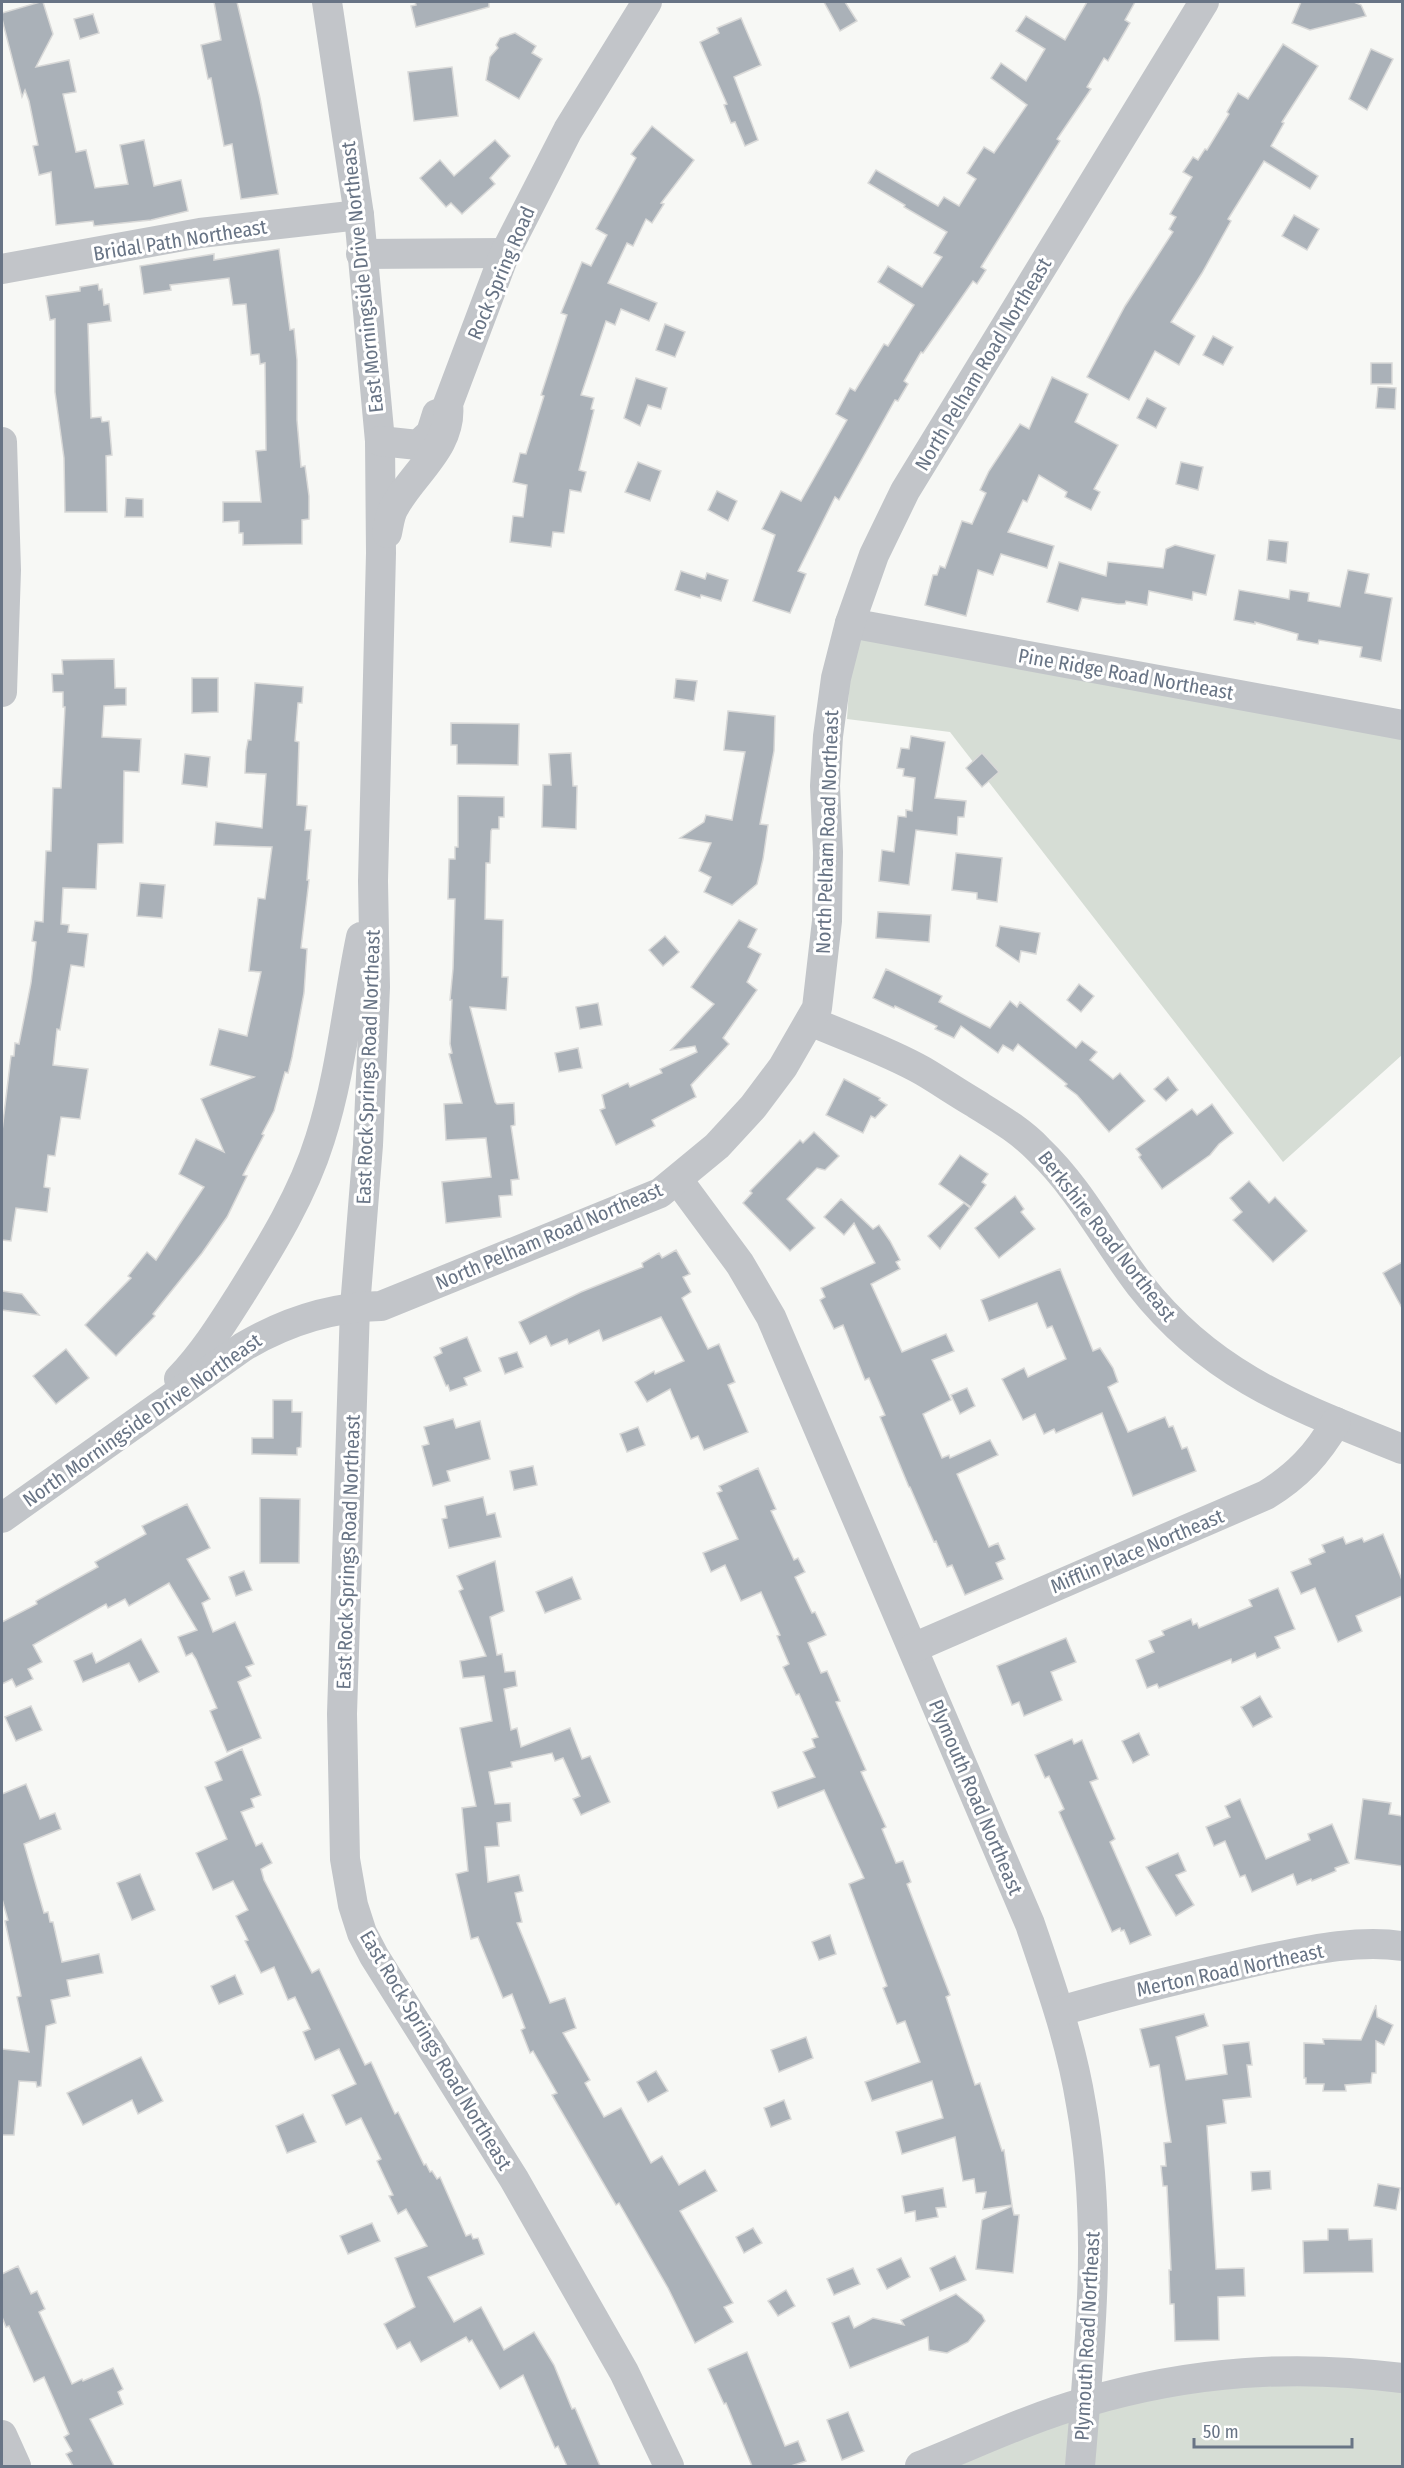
<svg xmlns="http://www.w3.org/2000/svg" width="1404" height="2468" font-family="'Fira Sans Condensed',sans-serif">
<style>
.green{fill:#d6ddd5}
.building{fill:#aab1b8;stroke:#d9d9d8;stroke-width:1.5}
.lines{fill:none;stroke-linecap:round;stroke-linejoin:round}
.minor{stroke:#c2c5c9;stroke-width:30}
.labels{text-anchor:middle;dominant-baseline:central;stroke-width:6;stroke-linejoin:round;paint-order:stroke}
.street-label{font-size:20px;fill:#687485;stroke:#fff}
</style>
<rect width="100%" height="100%" fill="#f7f8f5"/>
<g class="green">
<path d="M853,627L1402,738V1055L1283,1162L950,732L847,719Z"/>
<path d="M1192,2372L1402,2383V2466H944Z"/>
</g>
<g class="building">
<path d="M40,2H43L53,34L36,67L69,60L76,92L63,94L76,152L86,150L95,188L128,184L120,145L144,140L154,186L181,180L188,211L151,220L94,226L93,221L56,225L51,172L39,175L33,146L38,145L29,101L25,90L22,97L2,19V13Z"/>
<path d="M214,2H237L260,98L278,194L241,199L232,144L224,146L211,78L208,79L201,45L221,40Z"/>
<path d="M415,2H489V7L416,27L411,6L416,5Z"/>
<path d="M824,2H845L857,21L840,31Z"/>
<path d="M1087,2H1135L1125,20L1130,23L1108,61L1104,58L1087,87L1091,89L1057,139L1060,141L981,267L986,270L977,284L973,281L923,353L921,352L904,381L908,384L898,401L895,400L839,500L835,497L798,571L806,574L790,613L753,601L775,535L762,529L781,491L801,501L847,420L836,414L850,388L855,391L884,344L888,346L914,305L878,282L888,266L922,287L942,257L934,253L947,232L904,207L905,205L868,183L876,170L938,206L944,197L959,206L976,179L967,173L984,147L994,153L1027,105L991,78L1001,63L1026,81L1045,49L1016,31L1026,16L1065,40Z"/>
<path d="M1301,2H1354L1361,5L1366,16L1310,30L1292,23Z"/>
<path d="M93,14L99,33L80,39L74,19Z"/>
<path d="M741,18L761,65L734,77L758,140L745,146L735,122L731,123L724,105L727,104L700,42L719,33L717,28Z"/>
<path d="M515,33L536,46L532,53L542,59L519,99L486,80L490,57L498,48L496,45L500,38Z"/>
<path d="M1283,44L1318,66L1282,122L1284,123L1271,146L1318,176L1310,189L1264,161L1228,219L1231,221L1202,273L1171,322L1195,336L1179,365L1155,351L1129,400L1087,377L1125,306L1173,232L1169,229L1176,217L1170,214L1192,177L1183,172L1193,157L1198,160L1205,149L1207,150L1229,114L1227,112L1238,93L1248,99Z"/>
<path d="M1371,49L1393,59L1367,110L1349,99Z"/>
<path d="M452,67L458,116L414,121L408,72Z"/>
<path d="M652,126L694,160L661,203L664,204L652,223L646,219L633,246L627,243L608,283L657,303L649,321L621,309L615,325L606,321L581,395L594,398L591,409L594,410L579,470L586,472L581,492L570,490L564,533L553,532L551,547L510,542L513,516L523,517L527,485L513,482L520,453L526,454L544,396L541,395L567,315L561,313L582,262L591,266L607,235L596,229L636,158L631,154Z"/>
<path d="M495,140L510,156L490,178L495,184L462,214L451,203L446,207L420,178L440,160L454,176Z"/>
<path d="M1294,215L1319,229L1307,250L1282,236Z"/>
<path d="M279,249L290,330L294,329L297,360V420L301,467L305,466L309,496V519L302,520V544L243,545V533H239V521L223,522V502H261L256,451L266,450L265,363L260,364L259,354L251,355L246,304L233,305L229,278L170,285L171,290L144,294L140,266L214,254V260Z"/>
<path d="M98,284L99,290L102,289L104,305L109,304L111,321L88,324L91,418L101,417L102,422L109,421L112,455L106,456L107,512H65L64,458L55,392V319L50,320L46,296L80,291V287Z"/>
<path d="M665,324L685,332L675,357L656,350Z"/>
<path d="M1213,336L1233,347L1223,365L1203,355Z"/>
<rect x="1371" y="363" width="21" height="21"/>
<path d="M1052,377L1088,394L1075,422L1118,445L1094,489L1100,492L1091,510L1065,497L1067,492L1039,475L1027,502L1023,500L1008,532L1054,546L1047,568L1001,554L993,575L978,570L966,616L925,605L933,575H937L940,566L945,568L962,521L972,524L986,493L980,490L989,471L1020,424L1029,429Z"/>
<path d="M636,378L667,388L661,409L648,405L640,426L624,418Z"/>
<path d="M1378,387L1396,388L1395,409L1376,408Z"/>
<path d="M1147,398L1166,408L1156,428L1137,418Z"/>
<path d="M638,462L661,471L650,501L625,492Z"/>
<path d="M1181,462L1203,467L1198,490L1176,484Z"/>
<path d="M717,491L737,501L728,521L708,510Z"/>
<path d="M126,498L143,499V517H125Z"/>
<path d="M1269,540L1288,542L1286,563L1267,560Z"/>
<path d="M1175,545L1215,555L1206,595L1193,592L1192,600L1149,591L1147,605L1126,601L1125,604H1118L1082,598L1078,611L1047,602L1059,562L1106,576L1108,562L1163,568L1166,549Z"/>
<path d="M1348,570L1369,574L1365,593L1392,598L1381,661L1360,657L1362,647L1319,640L1318,644L1297,640L1298,634L1255,622V624L1234,620L1239,590L1289,599L1290,590L1309,593L1308,601L1340,607Z"/>
<path d="M681,571L705,579L707,573L728,580L721,601L701,595L700,598L675,590Z"/>
<path d="M114,659L115,688H126V705L104,706L102,737L141,739L139,772L124,771L123,843L98,844L96,889L63,888L61,924L69,925L68,932L88,934L84,967L71,965L60,1030L57,1029L53,1065L88,1069L80,1119L61,1117L55,1156L48,1155L44,1187L50,1188L47,1212L16,1208L11,1241L2,1240V1131L11,1056H14L15,1043L19,1044L31,983L36,942L32,941L35,921L43,922L46,851H51L53,788H61L65,707H63V692H53L52,674H63L62,660Z"/>
<path d="M192,678H218V712L192,713Z"/>
<path d="M676,679L697,681L694,701L674,698Z"/>
<path d="M255,683L303,687L302,703H298L295,741L299,742L297,805L307,806L305,830H311L307,880H309L301,948L307,949L304,993L292,1057L288,1073L285,1072L274,1111L262,1134L264,1135L243,1175L247,1176L227,1217L202,1253L153,1314L155,1316L116,1356L85,1325L131,1278L128,1276L147,1252L156,1260L204,1187L179,1174L196,1139L224,1152L201,1099L254,1077L210,1065L219,1029L247,1036L261,972L249,971L258,898L265,899L272,847L214,845L216,822L262,828L266,774L245,773L246,751L248,740H251Z"/>
<path d="M728,711L775,716L774,751L760,824L768,825L763,859L757,884L732,905L704,892L711,877L699,871L711,843L680,838L704,822L706,815L732,820L745,752L724,750Z"/>
<path d="M451,723L519,724L518,765L457,764V745H451Z"/>
<path d="M911,736L945,742L935,798L966,801L964,817H958L957,835L916,830L909,885L879,881L882,850L894,852L898,816L906,817V810L912,811L915,778L903,776L904,769L897,768L901,748L909,749Z"/>
<path d="M571,753L573,786H577L576,829L542,827L543,785H551L549,754Z"/>
<path d="M982,753L999,772L982,787L966,768Z"/>
<path d="M185,754L210,757L207,787L182,784Z"/>
<path d="M458,796L504,797V817H499V829H492L491,831L490,863H486L485,919L503,920L502,977H508L506,1010L470,1007L495,1102L497,1104L514,1103L515,1125L511,1126L519,1179L511,1180L512,1195L499,1196L501,1217L446,1223L442,1182L491,1177L486,1138L446,1140L444,1104L462,1103L449,1054L452,1053L450,1044L452,1000H450L453,969L455,899H448L449,859H455V847H458Z"/>
<path d="M956,853L1002,858L997,902L977,899V893L952,890Z"/>
<path d="M140,883L165,885L162,918L137,916Z"/>
<path d="M878,912L931,915L929,942L876,938Z"/>
<path d="M739,920L757,929L748,947L761,954L747,982L757,990L723,1038L729,1044L691,1085L696,1097L652,1120L655,1126L616,1145L600,1110L605,1108L602,1095L628,1083L630,1087L662,1073L660,1069L697,1052L695,1046L671,1050L714,1004L691,987Z"/>
<path d="M1000,926L1040,933L1036,954L1021,951L1019,962L996,946Z"/>
<path d="M665,936L679,952L663,966L649,950Z"/>
<path d="M886,969L942,996L939,1002L990,1028L1010,1001L1017,1007L1020,1002L1076,1048L1082,1041L1097,1052L1090,1060L1113,1079L1120,1073L1145,1101L1109,1132L1077,1095L1065,1086L1067,1084L1018,1044L1013,1051L1003,1045L998,1053L961,1026L954,1038L935,1029L937,1026L895,1006L894,1008L873,998Z"/>
<path d="M1079,984L1094,996L1081,1012L1067,1000Z"/>
<path d="M598,1003L602,1025L580,1029L576,1007Z"/>
<path d="M578,1048L582,1068L559,1072L555,1053Z"/>
<path d="M1168,1077L1178,1090L1166,1101L1154,1089Z"/>
<path d="M844,1079L880,1098L879,1100L887,1105L875,1118L871,1116L863,1133L826,1115Z"/>
<path d="M1212,1104L1233,1133L1219,1144L1210,1155L1162,1189L1139,1157L1141,1155L1136,1149L1192,1109L1197,1115Z"/>
<path d="M814,1132L839,1156L825,1170L817,1168L787,1199L815,1228L790,1251L743,1203L752,1193L750,1191L800,1140L803,1143Z"/>
<path d="M960,1155L988,1174L982,1182L986,1185L971,1207L939,1184Z"/>
<path d="M1249,1181L1269,1203L1275,1197L1307,1231L1273,1262L1233,1220L1242,1212L1230,1198Z"/>
<path d="M1015,1196L1024,1209L1021,1212L1035,1229L999,1258L975,1228Z"/>
<path d="M841,1199L873,1229L879,1225L890,1241L900,1260L896,1262L900,1269L871,1284L902,1352L946,1334L954,1351L932,1360L951,1400L923,1414L942,1458L949,1455L950,1458L990,1440L998,1455L957,1474L989,1547L998,1543L1005,1559L996,1563L1003,1579L965,1595L952,1565L947,1567L936,1541L934,1542L910,1487H909L880,1417L885,1415L869,1378L865,1380L843,1325L834,1329L820,1300L825,1297L821,1288L875,1263L854,1223L844,1235L824,1217Z"/>
<path d="M964,1203L970,1208L940,1249L928,1236Z"/>
<path d="M676,1250L690,1274L683,1277L691,1292L682,1298L708,1349L719,1344L735,1382L728,1385L748,1432L704,1450L698,1436L691,1439L670,1389L647,1402L635,1382L654,1371L655,1374L684,1361L661,1317L603,1341L599,1330L569,1344L567,1339L551,1346L546,1336L530,1344L519,1322L581,1292L643,1267L642,1263L659,1253L662,1258Z"/>
<path d="M1402,1262V1308L1383,1273Z"/>
<path d="M1060,1269L1093,1351L1100,1348L1113,1368L1118,1382L1108,1387L1128,1432L1165,1417L1169,1427L1173,1426L1182,1449L1187,1447L1196,1471L1133,1496L1102,1413L1056,1433L1054,1429L1044,1434L1035,1414L1023,1420L1002,1379L1024,1368L1028,1377L1066,1359L1052,1326L1047,1328L1037,1303L989,1321L981,1300Z"/>
<path d="M2,1291L22,1294L39,1315L2,1310Z"/>
<path d="M467,1337L481,1371L464,1378L467,1385L450,1391L448,1385L446,1386L434,1357L442,1353L440,1348Z"/>
<path d="M66,1349L89,1378L56,1404L33,1376Z"/>
<path d="M517,1352L523,1367L505,1374L499,1358Z"/>
<path d="M967,1388L975,1406L960,1414L951,1395Z"/>
<path d="M273,1400H292V1412H302L301,1447L297,1448V1455L252,1454V1438H273Z"/>
<path d="M453,1419L456,1428L480,1421L490,1459L447,1471L450,1481L433,1486L422,1446L429,1444L424,1427Z"/>
<path d="M638,1427L645,1445L627,1452L620,1434Z"/>
<path d="M533,1466L537,1485L514,1490L510,1471Z"/>
<path d="M758,1468L776,1509L771,1511L794,1560L798,1558L805,1572L795,1577L812,1613L815,1612L826,1635L808,1643L821,1673L827,1671L840,1701L836,1702L866,1770L861,1772L886,1827L882,1829L896,1863L903,1861L911,1882L907,1884L950,1995L946,1997L975,2085L980,2083L1002,2151L1004,2150L1012,2205L983,2209L986,2192L976,2193L974,2179L963,2181L955,2137L902,2154L896,2132L943,2118L932,2081L872,2101L865,2082L920,2062L905,2021L897,2024L883,1988L887,1986L849,1884L864,1878L824,1790L778,1808L772,1792L815,1777L803,1752L815,1747L812,1739L818,1737L799,1694L796,1695L783,1667L789,1664L777,1636L780,1635L761,1592L741,1601L725,1565L711,1572L703,1553L738,1539L717,1493L722,1491L719,1486Z"/>
<path d="M483,1497L487,1515L495,1513L501,1537L449,1548L442,1519L447,1518L445,1506Z"/>
<path d="M260,1498L300,1499L299,1563H260Z"/>
<path d="M187,1504L210,1548L187,1559L210,1599L202,1603L213,1632L235,1622L254,1664L246,1667L251,1676L238,1682L261,1738L227,1752L210,1711L217,1708L196,1659L192,1653L186,1656L178,1637L197,1630L169,1583L129,1606L125,1599L108,1608L106,1604L33,1645L42,1662L28,1669L33,1679L16,1687L12,1679L2,1684V1622L37,1604L36,1601L98,1567L95,1562L146,1534L142,1526Z"/>
<path d="M1383,1534L1402,1580V1596L1356,1616L1362,1631L1338,1642L1315,1588L1301,1594L1291,1572L1311,1564L1309,1559L1325,1552L1322,1545L1343,1537L1346,1544L1362,1538L1364,1542Z"/>
<path d="M495,1561L504,1611L490,1617L497,1655L502,1654L505,1672L515,1671L517,1686L504,1689L511,1730L517,1728L521,1747L570,1728L582,1759L590,1756L610,1802L581,1815L573,1799L580,1796L563,1758L555,1761L552,1753L511,1762L512,1767L489,1772L495,1804L510,1803L511,1821L497,1823L499,1846L485,1847L488,1882L519,1875L523,1891L515,1893L522,1922L517,1923L550,2003L565,1998L576,2028L563,2033L590,2080L585,2083L604,2117L621,2108L651,2163L662,2156L679,2185L705,2170L717,2191L680,2211L733,2303L724,2307L733,2322L695,2343L668,2288L619,2203L616,2205L552,2095L557,2093L533,2051L530,2053L521,2030L525,2028L512,1994L503,1998L478,1937L471,1939L456,1874L468,1871L462,1808L476,1806L460,1728L492,1721L484,1676L463,1678L460,1661L486,1656L459,1591L463,1589L457,1576Z"/>
<path d="M244,1571L252,1590L236,1596L229,1577Z"/>
<path d="M572,1577L581,1599L545,1613L536,1592Z"/>
<path d="M1278,1588L1295,1629L1275,1637L1280,1648L1257,1658L1255,1653L1232,1663L1231,1659L1159,1688L1157,1684L1147,1688L1136,1660L1154,1652L1149,1641L1164,1635L1162,1631L1191,1619L1193,1625L1197,1623L1199,1628L1252,1606L1249,1600Z"/>
<path d="M1066,1638L1076,1662L1051,1672L1062,1700L1024,1716L1019,1702L1012,1705L997,1666Z"/>
<path d="M141,1639L159,1672L139,1682L129,1663L83,1682L74,1661L92,1653L96,1663Z"/>
<path d="M1260,1696L1272,1717L1253,1727L1241,1707Z"/>
<path d="M31,1706L42,1730L16,1741L5,1717Z"/>
<path d="M1139,1733L1149,1755L1133,1763L1122,1741Z"/>
<path d="M1072,1739L1074,1744L1082,1740L1098,1779L1090,1782L1115,1839L1110,1842L1151,1935L1130,1944L1124,1930L1121,1931L1120,1928L1112,1932L1059,1812L1064,1809L1049,1776L1045,1778L1035,1755Z"/>
<path d="M242,1749L261,1795L251,1799L254,1807L241,1812L256,1846L262,1843L272,1863L261,1869L264,1880L312,1973L319,1969L365,2065L371,2062L395,2114L398,2112L424,2165L426,2164L430,2172L432,2171L437,2179L440,2177L466,2236L471,2234L473,2239L478,2238L484,2254L428,2277L454,2322L481,2307L504,2350L534,2332L554,2365L572,2409L575,2408L600,2466H567L558,2446L555,2448L523,2375L500,2389L472,2340L469,2342L466,2337L421,2362L410,2342L397,2349L384,2324L415,2307L395,2258L427,2246L406,2209L398,2214L389,2196L393,2195L377,2161L381,2159L361,2118L346,2125L332,2095L356,2084L339,2049L315,2060L303,2032L310,2029L295,1997L288,2000L274,1967L261,1973L245,1941L248,1940L236,1916L248,1910L233,1881L213,1890L196,1853L227,1839L205,1787L222,1780L215,1762Z"/>
<path d="M26,1784L40,1819L55,1813L61,1829L24,1844L44,1913L48,1912L50,1922H53L62,1962L99,1954L103,1973L67,1980L70,1996L51,2000L56,2023L46,2026L41,2086L37,2087L36,2082L19,2081L14,2135H2V2049L29,2052L17,1997L21,1996L5,1921L8,1920L2,1899V1794Z"/>
<path d="M1240,1799L1266,1859L1310,1840L1308,1834L1332,1824L1349,1863L1335,1868L1336,1871L1312,1881L1311,1879L1297,1885L1293,1874L1252,1892L1245,1875L1240,1877L1225,1841L1214,1846L1206,1827L1230,1817L1225,1806Z"/>
<path d="M1363,1799L1391,1803L1389,1814L1402,1816V1866L1355,1859Z"/>
<path d="M1178,1853L1186,1871L1176,1875L1194,1905L1176,1916L1146,1867Z"/>
<path d="M140,1874L155,1910L132,1920L117,1883Z"/>
<path d="M830,1935L836,1954L819,1960L812,1942Z"/>
<path d="M235,1975L243,1994L219,2004L211,1986Z"/>
<path d="M1376,2005L1377,2017L1393,2025L1384,2045L1376,2041V2073H1372L1371,2083L1345,2085L1346,2091H1323L1324,2084H1306V2078H1304V2043L1324,2044L1323,2039L1361,2040Z"/>
<path d="M1204,2014L1208,2026L1176,2037L1186,2080L1227,2074L1223,2045L1249,2042L1252,2065H1247L1251,2097L1223,2100L1226,2123L1207,2126L1216,2269L1244,2268L1245,2296L1218,2297L1219,2340L1175,2341L1174,2304H1170L1169,2270H1171L1167,2186H1163L1161,2166H1166L1164,2143L1171,2142L1159,2065L1150,2067L1140,2029Z"/>
<path d="M806,2037L813,2058L779,2072L771,2050Z"/>
<path d="M141,2057L163,2101L138,2114L132,2100L83,2125L67,2093Z"/>
<path d="M656,2071L668,2091L648,2102L637,2082Z"/>
<path d="M784,2100L791,2119L771,2127L764,2108Z"/>
<path d="M303,2114L316,2142L287,2153L276,2126Z"/>
<path d="M1270,2171L1271,2189L1252,2191L1251,2172Z"/>
<path d="M1378,2184L1400,2188L1396,2210L1374,2206Z"/>
<path d="M943,2188L946,2207L936,2208L938,2217L916,2221L915,2211L905,2213L902,2196Z"/>
<path d="M1012,2206L1014,2215H1019L1013,2273L976,2269L982,2220Z"/>
<path d="M372,2223L380,2241L348,2254L340,2236Z"/>
<path d="M753,2228L762,2243L744,2253L736,2237Z"/>
<path d="M1328,2229H1348L1349,2240L1372,2239L1373,2272L1304,2273L1303,2241L1328,2240Z"/>
<path d="M955,2256L966,2280L940,2291L930,2268Z"/>
<path d="M901,2258L910,2277L887,2289L877,2269Z"/>
<path d="M18,2266L31,2294L37,2291L45,2309L39,2312L72,2384L82,2379L83,2381L113,2368L123,2389L118,2392L123,2404L90,2419L114,2466H73L66,2454L72,2451L64,2437L69,2434L44,2377L34,2382L9,2326L6,2327L2,2317V2274Z"/>
<path d="M853,2268L860,2284L834,2295L827,2279Z"/>
<path d="M786,2290L795,2306L778,2316L768,2301Z"/>
<path d="M956,2294L982,2315L985,2321L968,2342L947,2353L929,2350L928,2337L850,2368L832,2323L849,2316L854,2328L873,2318L904,2325L901,2320Z"/>
<path d="M747,2352L785,2446L798,2441L806,2461L791,2466H752L726,2403L724,2404L708,2369Z"/>
<path d="M848,2412L864,2451L842,2460L827,2420Z"/>
</g>
<g class="lines">
<g class="minor">
<path d="M327,2L359,215L380,441L381,553L373,881L375,987L368,1145L355,1307L342,1714L345,1859L353,1905L362,1933L374,1956L514,2179L624,2372L669,2466"/>
<path d="M361,254L505,253"/>
<path d="M2,269L200,233L359,215"/>
<path d="M380,441L418,445L431,433L437,414"/>
<path d="M2,442L6,570L2,692"/>
<path d="M387,533C389,524 390,513 395,506C413,473 453,446 448,404L505,253L568,130L647,2"/>
<path d="M850,623L1402,725"/>
<path d="M810,1021C847,1037 888,1051 923,1071C940,1081 956,1092 973,1102C997,1117 1020,1130 1039,1150C1080,1189 1106,1241 1140,1285C1213,1378 1298,1407 1402,1449"/>
<path d="M678,1180L740,1264L771,1317L1030,1924C1050,1983 1071,2042 1081,2104C1103,2224 1090,2346 1080,2466"/>
<path d="M179,1379C204,1353 222,1324 241,1294C271,1246 303,1194 320,1139C341,1074 347,1004 361,937"/>
<path d="M2,1518L243,1347C285,1322 332,1307 381,1306L660,1193L717,1146L753,1107L783,1067L817,1008L827,921L828,852L825,786L828,736L836,678L850,623L874,555L905,491L1204,2"/>
<path d="M913,1648L1266,1495C1297,1476 1318,1454 1336,1422"/>
<path d="M1060,2011C1126,1992 1193,1975 1261,1960C1306,1951 1357,1939 1402,1946"/>
<path d="M2,2435L16,2466"/>
<path d="M920,2466C975,2444 1029,2418 1086,2402C1192,2371 1293,2364 1402,2378"/>
</g>
</g>
<g class="labels">
<g class="street-label">
<text transform="translate(180 240) rotate(-9)">Bridal Path Northeast</text>
<text transform="translate(501 273) rotate(-67)">Rock Spring Road</text>
<text transform="translate(362 277) rotate(-96)">East Morningside Drive Northeast</text>
<text transform="translate(983 364) rotate(-59)">North Pelham Road Northeast</text>
<text transform="translate(1126 674) rotate(10)">Pine Ridge Road Northeast</text>
<text transform="translate(827 832) rotate(-88)">North Pelham Road Northeast</text>
<text transform="translate(368 1067) rotate(-88)">East Rock Springs Road Northeast</text>
<text transform="translate(549 1236) rotate(-23)">North Pelham Road Northeast</text>
<text transform="translate(1107 1236) rotate(52)">Berkshire Road Northeast</text>
<text transform="translate(142 1420) rotate(-35)">North Morningside Drive Northeast</text>
<text transform="translate(1137 1551) rotate(-23)">Mifflin Place Northeast</text>
<text transform="translate(348 1552) rotate(-88)">East Rock Springs Road Northeast</text>
<text transform="translate(976 1797) rotate(67)">Plymouth Road Northeast</text>
<text transform="translate(1230 1970) rotate(-12)">Merton Road Northeast</text>
<text transform="translate(436 2050) rotate(59)">East Rock Springs Road Northeast</text>
<text transform="translate(1087 2336) rotate(-87)">Plymouth Road Northeast</text>
</g>
</g>
<rect width="1404" height="2468" fill="none" stroke="#687485" stroke-width="6"/>
<path d="M1194 2438v9h158v-9" fill="none" stroke="#687485" stroke-width="3"/>
<text x="1203" y="2438" font-size="18" fill="#687485" stroke="#ffffff" stroke-width="4.5" paint-order="stroke">50 m</text>
</svg>
